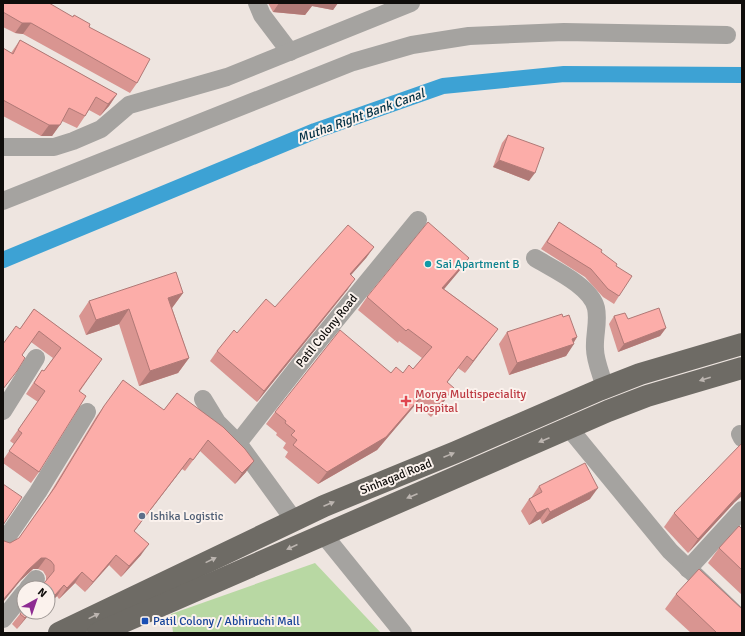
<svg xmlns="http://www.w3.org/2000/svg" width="745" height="636" font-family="Signika,sans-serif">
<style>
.green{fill:#b8d8a3}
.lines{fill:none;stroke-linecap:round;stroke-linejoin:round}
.canal{stroke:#3da2d4;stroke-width:16}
.minor{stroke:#a5a3a0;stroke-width:18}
.major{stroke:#6e6b65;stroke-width:22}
.wall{fill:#d99591}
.shaded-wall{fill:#b07976}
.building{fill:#fcada9;stroke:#b07976}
.oneway{fill:#bcb5b0}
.culture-dot{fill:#0f9aa8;stroke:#fbf2ed;stroke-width:1.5}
.health-dot{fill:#e0444e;stroke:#fbf2ed;stroke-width:1.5}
.service-dot{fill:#5c6f8a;stroke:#fbf2ed;stroke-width:1.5}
.transit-dot{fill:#1a4fb4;stroke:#fbf2ed;stroke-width:1.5}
.labels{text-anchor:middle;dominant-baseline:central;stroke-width:4;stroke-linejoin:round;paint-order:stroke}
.culture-label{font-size:12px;fill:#0d838f;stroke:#fbf2ed;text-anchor:start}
.street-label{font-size:12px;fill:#0f0d0b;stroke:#fbf2ed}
.health-label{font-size:12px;fill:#be3a42;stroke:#fbf2ed;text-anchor:start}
.service-label{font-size:12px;fill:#4e5e75;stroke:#fbf2ed;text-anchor:start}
.transit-label{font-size:12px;fill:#164399;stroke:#fbf2ed;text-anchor:start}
.water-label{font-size:13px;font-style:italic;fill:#033145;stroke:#fbf2ed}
</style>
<rect width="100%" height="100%" fill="#eee5e0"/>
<path class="green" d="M315,563L381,633H173L171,614Z"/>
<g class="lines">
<path class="canal" d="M3,260L315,131L443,86L564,74L742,75"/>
<g class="minor">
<path d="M257,3L262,15L290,52"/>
<path d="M3,147H54L73,141L101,129L129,105L227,77L411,3"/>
<path d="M3,201L353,62L412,45L469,36L564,32L727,35"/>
<path d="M535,258C553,269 591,286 596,308C599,322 594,335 595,349C595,361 602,376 605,388"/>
<path d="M203,399L217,422L238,443L294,520"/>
<path d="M3,411L36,358"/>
<path d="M569,428L670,551L742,620"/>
<path d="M740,434L742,438"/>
<path d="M238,443L308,354L418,220"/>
<path d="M323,534L403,633"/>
<path d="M3,543L38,492L87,412"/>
<path d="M688,569L742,510"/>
<path d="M28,588L36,579"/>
<path d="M3,619L24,593"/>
</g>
<g class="major">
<path d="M59,633L324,506L456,452L599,390L640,374L742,344"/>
<path d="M98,633L608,411L647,396L742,368"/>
</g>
</g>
<g class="wall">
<path d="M3,3L89,27L137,83L130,93L23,34L15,33L3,27Z"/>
<path d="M268,3H338L333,10L312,6L305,15L273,12Z"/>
<path d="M20,40L117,94L109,106L100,116L89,110L77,128L62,121L52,136H41L3,116V48L11,53Z"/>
<path d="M508,135L529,181L493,167L502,143Z"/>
<path d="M559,222L601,252L616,266L619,296L614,304L603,297L585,277L541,249Z"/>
<path d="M374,247L366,258L351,275L348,289L257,402L210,361L217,351L275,307Z"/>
<path d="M469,258L460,270L444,289L498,329L465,373L458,368L447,383L445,400L431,417L416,404L377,450L318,484L285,457L288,452L283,448L286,443L276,435L277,433L266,424L275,412L391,373H403L413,369L422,358L399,341L398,343L358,310L367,297Z"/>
<path d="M183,293L172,308L189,358L178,373L139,386L119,324L86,335L79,316L89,301Z"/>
<path d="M34,309L102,359L80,391L39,472L31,483L3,463V460L14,444L10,441L38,402L26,394L42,370L44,371L53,358L31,342L22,355L17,371L20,329Z"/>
<path d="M614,316L628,319L666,328L660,336L618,352L609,324Z"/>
<path d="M563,317L577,337L566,356L509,375L499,344L507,332Z"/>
<path d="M177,393L246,472L235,484L200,451L185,471L182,469L134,531L141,555L121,577L109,565L85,592L75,583L59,599L57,596L48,605V588L46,580V576L43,571L38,569H33L20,581L3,602V539L4,541L10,543L19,538L47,498L96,417L104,406L164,410Z"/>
<path d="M539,486L590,499L542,524L540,519L529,525L521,511L529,499L531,498Z"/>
<path d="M734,503L688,553L664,527L674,513Z"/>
<path d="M742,529V595L708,563L719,548Z"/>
<path d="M676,594L742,633H691L665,609Z"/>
<path d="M31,612L17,629L12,624L20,614Z"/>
</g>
<g class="shaded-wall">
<path d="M279,3H338L333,10L312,6L305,15L273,12Z"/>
<path d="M22,23H31L23,34L15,33Z"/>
<path d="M117,94L109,106L100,116L108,104Z"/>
<path d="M49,125H60L52,136H41Z"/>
<path d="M499,160L535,173L529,181L493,167Z"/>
<path d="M374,247L366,258L342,285L350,274Z"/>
<path d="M469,258L460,270L434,301L442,288Z"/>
<path d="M355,279L348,289L257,402L264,391Z"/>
<path d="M183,293L172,308L158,313L168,298Z"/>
<path d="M129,309L119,324L86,335L96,320Z"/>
<path d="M666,328L660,336L618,352L624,344Z"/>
<path d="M498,329L465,373L473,361Z"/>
<path d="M577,337L572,345L574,344L566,356L509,375L517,363L572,339Z"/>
<path d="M189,358L178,373L139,386L150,371Z"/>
<path d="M454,388L445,400L431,417L440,404Z"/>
<path d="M425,392L416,404L377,450L318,484L327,472Z"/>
<path d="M190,458L182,469L126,542L134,531Z"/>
<path d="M254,461L246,472L235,484L242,473Z"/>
<path d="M598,488L590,499L542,524L550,512Z"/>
<path d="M742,491V496L734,503L688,553L698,539Z"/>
<path d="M548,508L540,519L529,525L537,513Z"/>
<path d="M149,544L141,555L121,577L129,566Z"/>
<path d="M116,555L109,565L85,592L93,582Z"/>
<path d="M41,558H46L38,569H33L20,581L3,602V600L28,570Z"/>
<path d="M82,572L75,583L59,599L67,588Z"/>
<path d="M64,585L57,596L48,605L55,595Z"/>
<path d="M30,612H31L17,629L25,618Z"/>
</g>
<g class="building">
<path d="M3,3H49L73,17L74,15L90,24L89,27L150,59L137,83L31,23H22L3,12Z"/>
<path d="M20,40L117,94L108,104L96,97L85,116L69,108L60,125H49L3,100V48L13,54Z"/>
<path d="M508,135L544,148L535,173L499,160Z"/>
<path d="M428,222L469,258L442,288L498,329L473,361L467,356L447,382L454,388L440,404L425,392L386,437L327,472L293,445L297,440L291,435L295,431L285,423L286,421L275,412L340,330L391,373L396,367L403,373L409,365L413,369L432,347L408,329L406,331L367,297Z"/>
<path d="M559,222L602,250L601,252L617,264L616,266L632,276L619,296L608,289L591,269L547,242Z"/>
<path d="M348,225L374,247L350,274L355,279L264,391L217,351L234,330L237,333L266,299L275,307Z"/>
<path d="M176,272L183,293L168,298L189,358L150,371L129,309L96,320L89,301Z"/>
<path d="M659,308L666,328L624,344L614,316L625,313L628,319Z"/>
<path d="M34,309L102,359L79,391L86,396L39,472L9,451L22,433L18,430L45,391L34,383L42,370L44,371L61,348L39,331L22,355L25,358L17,371L3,389V344L16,326L20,329Z"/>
<path d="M562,314L563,317L569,315L577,337L572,339L574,344L517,363L507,332Z"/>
<path d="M123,380L164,410L177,393L223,427L245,449L254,461L242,473L208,440L193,460L190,458L134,531L149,544L129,566L116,555L93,582L82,572L67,588L64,585L55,595L48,589V588H40L54,571V565L51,561L46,558H41L28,570L3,600V539L4,541L10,543L19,538L55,487L104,406Z"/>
<path d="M742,443V491L698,539L674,513Z"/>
<path d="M585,463L598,488L550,512L548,508L537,513L529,499L542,492L539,486Z"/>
<path d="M3,484L22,497L3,525Z"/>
<path d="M739,526L742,529V570L719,548Z"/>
<path d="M699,569L742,609V633H717L676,594Z"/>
<path d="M24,608V612H30L25,618L20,614Z"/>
</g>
<defs><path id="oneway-solid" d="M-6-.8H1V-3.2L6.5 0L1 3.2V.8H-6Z"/></defs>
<g class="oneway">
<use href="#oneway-solid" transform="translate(705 379) rotate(163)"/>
<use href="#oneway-solid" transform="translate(544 440) rotate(157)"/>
<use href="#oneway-solid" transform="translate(449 455) rotate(-22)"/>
<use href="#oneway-solid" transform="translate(412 496) rotate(157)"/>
<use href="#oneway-solid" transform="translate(329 504) rotate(-23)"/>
<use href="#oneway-solid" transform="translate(292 547) rotate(156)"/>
<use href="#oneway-solid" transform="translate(211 560) rotate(-26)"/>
<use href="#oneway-solid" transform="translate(94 616) rotate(-26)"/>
</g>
<circle class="culture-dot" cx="428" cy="264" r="4"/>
<path class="health-dot" d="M404 395h4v4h4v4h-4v4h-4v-4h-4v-4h4z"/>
<circle class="service-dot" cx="142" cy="516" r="4"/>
<rect class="transit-dot" x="141" y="617" width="8" height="8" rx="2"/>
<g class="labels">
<g class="culture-label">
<text x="436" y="264">Sai Apartment B</text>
</g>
<g class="street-label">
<text transform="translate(327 331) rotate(-51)">Patil Colony Road</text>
<text transform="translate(396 477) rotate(-22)">Sinhagad Road</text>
</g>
<g class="health-label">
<text x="415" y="394">Morya Multispeciality<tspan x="415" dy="14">Hospital</tspan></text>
</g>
<g class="service-label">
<text x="150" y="516">Ishika Logistic</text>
</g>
<g class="transit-label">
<text x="153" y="621">Patil Colony / Abhiruchi Mall</text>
</g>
<g class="water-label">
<text transform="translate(361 116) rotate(-20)">Mutha Right Bank Canal</text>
</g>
</g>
<rect width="745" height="636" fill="none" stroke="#0f0d0b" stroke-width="8"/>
<g transform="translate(36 600) rotate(40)"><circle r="19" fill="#fbf2ed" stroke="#9d9693"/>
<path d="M0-3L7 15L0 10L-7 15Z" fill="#8e2b92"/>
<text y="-6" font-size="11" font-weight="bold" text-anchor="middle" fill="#0f0d0b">N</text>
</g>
</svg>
